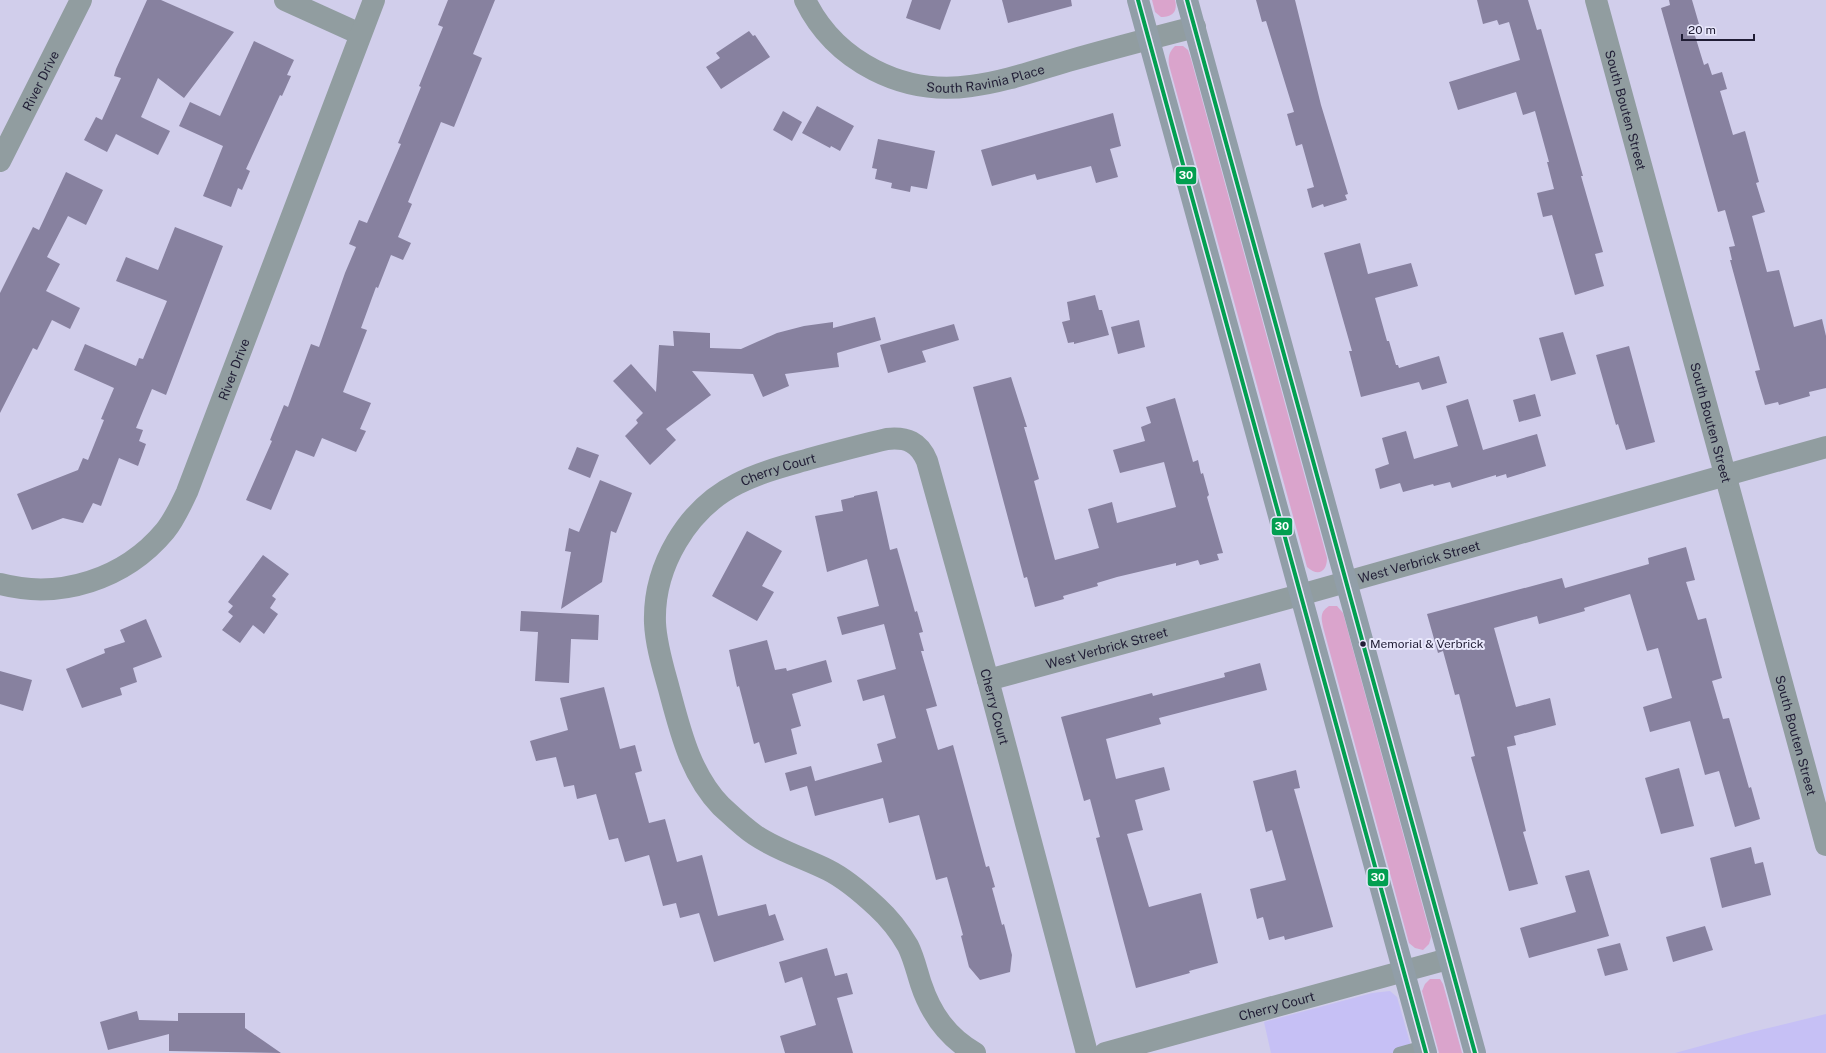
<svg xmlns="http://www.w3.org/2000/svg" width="1826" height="1053" font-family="'Public Sans',sans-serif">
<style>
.built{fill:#c6c0f5}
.green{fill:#daa4cc}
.building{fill:#87819f}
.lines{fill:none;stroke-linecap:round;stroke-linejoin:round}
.service{stroke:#919da0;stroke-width:12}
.minor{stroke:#919da0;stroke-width:22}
.primary{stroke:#919ea8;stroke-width:22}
.bus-1-casing{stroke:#e9e8fc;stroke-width:7}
.bus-1{stroke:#029f50;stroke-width:4}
.bus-dot{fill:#201d35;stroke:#e9e8fc;stroke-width:1.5}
.labels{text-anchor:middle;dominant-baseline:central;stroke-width:4;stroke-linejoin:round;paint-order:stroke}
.bus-label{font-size:12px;fill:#201d35;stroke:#e9e8fc;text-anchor:start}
.street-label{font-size:13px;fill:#201d35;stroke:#e9e8fc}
.line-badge{stroke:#e9e8fc;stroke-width:1.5}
.badge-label{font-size:11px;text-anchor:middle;font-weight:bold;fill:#fff}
</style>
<rect width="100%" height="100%" fill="#d1ceeb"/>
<g class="built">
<path d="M1390,991L1397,997L1413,1053H1271L1264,1022L1372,993Z"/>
<path d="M1826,1014V1053H1675L1752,1032Z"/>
</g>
<g class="green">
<path d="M1152,0H1175C1178,12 1172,17 1161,17L1155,12Z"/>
<path d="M1175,46H1183L1188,50L1191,59L1327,558C1327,572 1318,577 1307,567L1169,65C1168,57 1169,52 1175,46Z"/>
<path d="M1329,606H1337L1343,613L1431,937L1429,944L1423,950L1415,948L1409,943L1323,627C1321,617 1320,612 1329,606Z"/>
<path d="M1430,979H1440L1443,984L1462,1053H1439L1422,991L1425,984Z"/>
</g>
<g class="building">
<path d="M147,0H161L234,32L184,98L158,78L141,117L170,131L158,155L116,134L107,152L84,140L96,117L102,120L121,78L114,76L116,69Z"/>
<path d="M448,0H495L473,54L482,58L454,127L441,122L408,202L412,204L398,237L411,243L403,260L391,255L378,288L376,287L361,328L367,330L343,392L371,403L360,429L366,431L356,452L322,438L314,457L296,450L271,510L246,500L272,441L270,440L284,405L288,407L311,344L319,347L345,273L356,247L349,244L359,220L367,223L401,144L398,143L421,87L419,86L443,27L438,25Z"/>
<path d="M912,0H951L940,30L906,18Z"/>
<path d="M1002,0H1071L1072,6L1008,23Z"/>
<path d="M1256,0H1295L1321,105L1348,194L1345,195L1347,200L1324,207L1323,204L1312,208L1307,189L1314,187L1302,144L1296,146L1287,114L1294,112L1266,21L1262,22Z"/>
<path d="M1477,0H1528L1537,30L1541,29L1583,176H1581L1603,252L1595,254L1604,286L1575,295L1552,215L1543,217L1537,193L1554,189L1547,162H1549L1535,111L1523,115L1516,92L1458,110L1449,82L1520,60L1509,22L1499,25L1497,20L1483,24Z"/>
<path d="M1669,0H1692L1699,24L1692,26L1704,65L1708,63L1712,75L1722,72L1727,89L1720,91L1733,135L1745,131L1759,182L1756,183L1765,212L1752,216L1767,272L1779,270L1794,327L1822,319L1826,336V388L1809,392L1810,396L1779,405L1778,402L1765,405L1755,371L1760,370L1730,260H1732L1729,247L1735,246L1725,210L1718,212L1661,8L1670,5Z"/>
<path d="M749,31L753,36L755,35L770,57L721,89L706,67L720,58L716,53Z"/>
<path d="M254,41L294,60L287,75L291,76L282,96L280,95L246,169L250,171L242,190L238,188L231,207L203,196L223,146L179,126L190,102L220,116Z"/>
<path d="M817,106L854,126L840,151L831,146L830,148L802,133Z"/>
<path d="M783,111L802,122L792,141L773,130Z"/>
<path d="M1113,113L1121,146L1110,149L1118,177L1096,183L1091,166L1037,180L1035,174L992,186L981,150Z"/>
<path d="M878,139L935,151L927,189L911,186L910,192L891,188L892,183L875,179L877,169L872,168Z"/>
<path d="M66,172L103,190L86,225L68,216L47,257L60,264L46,291L80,308L70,329L52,320L37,350L33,348L0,413V293L33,227L39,230Z"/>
<path d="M175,227L223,246L166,395L152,389L136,428L143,430L139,441L146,444L138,466L119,458L101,506L93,503L83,523L63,518L32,530L17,494L78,470L83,458L88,460L104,420L101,419L114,388L74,370L85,344L136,366L139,358L143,359L167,301L116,281L126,257L158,270Z"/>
<path d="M1360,243L1368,274L1411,263L1418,286L1375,298L1387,341H1389L1396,365H1398L1399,368L1439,356L1447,383L1422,390L1419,382L1361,397L1349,351H1352L1324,253Z"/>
<path d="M1095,295L1099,310H1102L1109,335L1074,344V342L1068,343L1062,322L1070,320L1067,302Z"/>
<path d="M875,317L881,340L837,353L839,367L785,374L789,386L763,397L753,374L692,371L711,395L666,429L676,440L650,465L625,436L638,423L636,420L643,413L613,381L631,364L656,392L659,345L674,346L673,331L710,333V348L741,349L777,333L804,326L833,322V328Z"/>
<path d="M1139,320L1145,347L1118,354L1111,327Z"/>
<path d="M954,324L959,340L922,351L926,362L888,373L880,345Z"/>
<path d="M1563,332L1576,374L1551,381L1539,338Z"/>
<path d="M1629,346L1655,442L1626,450L1618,424L1616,425L1596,355Z"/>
<path d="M1011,377L1027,427H1024L1039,479L1034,481L1055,560L1099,548L1088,509L1112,502L1117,523L1176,507L1164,462L1120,473L1113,450L1145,441L1141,427L1151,423L1146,407L1175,398L1193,462L1198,460L1201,474L1203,473L1209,495L1207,497L1223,553L1217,554L1219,560L1200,565L1198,560L1176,566V563L1117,577L1097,583L1098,586L1063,596L1064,599L1035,607L1027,577L1024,578L973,387Z"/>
<path d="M1535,394L1541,416L1519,422L1513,400Z"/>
<path d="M1468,399L1483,450L1537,434L1546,466L1507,478L1506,474L1496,477V475L1452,488L1450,482L1434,486L1433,484L1403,492L1400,483L1380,489L1375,469L1389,464L1382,438L1406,431L1414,459L1458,446L1446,406Z"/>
<path d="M577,447L599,455L590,478L568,469Z"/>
<path d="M600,480L632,493L616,533L611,531L602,582L561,609L571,552L565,551L569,528L579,532Z"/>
<path d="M877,491L890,550L897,548L915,612L917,611L923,632L919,633L924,651H921L937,706L926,709L938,750L953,745L986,867L989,866L995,887L992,888L1002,925L1004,924L1012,955L1010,972L980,980L969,967L961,936L963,935L947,877L936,880L919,815L889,823L883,798L815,816L807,786L790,791L785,773L811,766L815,781L882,762L877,744L896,738L884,695L863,701L857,680L896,669L884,624L842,635L837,617L879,606L867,559L827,572L815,516L843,511L841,500L854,497V496Z"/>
<path d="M747,531L782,551L762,586L774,592L757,621L712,596Z"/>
<path d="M1686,547L1695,580L1686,582L1698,620L1706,618L1722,678L1712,681L1723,719L1729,718L1749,788L1751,787L1760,819L1735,827L1719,771L1705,775L1690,721L1650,732L1643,707L1672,698L1658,648L1647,651L1630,594L1584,608L1585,611L1539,624L1537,616L1494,628L1516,707L1550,698L1556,725L1514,736L1516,745L1507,747L1526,831L1523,832L1538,884L1509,891L1471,757L1475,756L1459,694L1455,695L1443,651L1438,653L1427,614L1562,578L1565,588L1649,564L1648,558Z"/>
<path d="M263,555L289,574L272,596L276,599L270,608L278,614L264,634L253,625L240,643L222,630L233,616L228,612L233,606L228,602Z"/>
<path d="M521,611L599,615L598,640L571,639L569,683L535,681L538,632L520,631Z"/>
<path d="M146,619L162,657L133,668L137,682L120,688L122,695L82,708L66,669L105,653L104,649L125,642L120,630Z"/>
<path d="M767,640L775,670L786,668L787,671L826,660L832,682L792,694L801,726L791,729L797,754L765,763L759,742L754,744L739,686L737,687L729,650Z"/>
<path d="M1260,663L1267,690L1159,718L1161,724L1106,739L1116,779L1164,767L1170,790L1135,800L1143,830L1127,834L1149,907L1201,893L1218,963L1189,971L1190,973L1136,988L1096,838L1100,837L1090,799L1084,801L1061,717L1152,693L1153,696L1225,677L1224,673Z"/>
<path d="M0,671L32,680L23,711L0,704Z"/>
<path d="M604,687L620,749L635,745L642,771L635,773L649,823L665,819L677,862L702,855L718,916L766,904L769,916L775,914L784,940L714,962L699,913L680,918L676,903L663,906L649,855L625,862L618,838L609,840L596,794L577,799L574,785L564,787L556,757L536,761L530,741L568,730L560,698Z"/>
<path d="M1679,768L1694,826L1661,834L1645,778Z"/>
<path d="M1296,770L1300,788L1294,789L1333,927L1285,940L1284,936L1269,940L1263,917L1257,919L1250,889L1286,880L1272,830L1266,832L1253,781Z"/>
<path d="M1751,847L1755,864L1763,862L1771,895L1722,908L1710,858Z"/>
<path d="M1589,870L1609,936L1529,958L1520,928L1576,912L1565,876Z"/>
<path d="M1705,926L1713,950L1673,962L1666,937Z"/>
<path d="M1620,943L1628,970L1605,976L1597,949Z"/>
<path d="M827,948L835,976L847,973L853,994L837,998L853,1053H785L780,1036L816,1025L802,977L785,983L779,962Z"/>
<path d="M137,1011L139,1020L178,1021V1013H245V1028L281,1053L169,1051V1034L108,1050L100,1022Z"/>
</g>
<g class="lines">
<path class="service" d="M1399,1053L1424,1046"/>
<g class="minor">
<path d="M285,0L360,34"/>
<path id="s1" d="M805,0C835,62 904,96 971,86C1004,82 1037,70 1068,61C1110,49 1152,38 1195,27"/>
<path id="s2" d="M1596,0L1826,845"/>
<path id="s3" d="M0,161L81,0"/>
<path id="s4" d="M0,584C60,600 125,579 165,531C174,520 181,505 187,492L374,0"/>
<path id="s5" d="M988,680L1300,595L1826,447"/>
<path id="s6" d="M975,1053C947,1037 931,1014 921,984C917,972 914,958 908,946C900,932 889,918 877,907C862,893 846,879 828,870C804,858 777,850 755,835C743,827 732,816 721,806C690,774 680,730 669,689C663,667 656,645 655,623C653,567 687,509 737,484C760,472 785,466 809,459C835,452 861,445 887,439C907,437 919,442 927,461L988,680L1087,1053"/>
<path id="s7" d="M1105,1053L1448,959"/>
</g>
<g class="primary">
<path d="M1138,0L1426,1053"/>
<path d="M1187,0L1475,1053"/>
</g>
<defs>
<g id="bus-1">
<path d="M1138,0L1426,1053"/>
<path d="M1187,0L1475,1053"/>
</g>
</defs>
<use href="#bus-1" class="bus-1-casing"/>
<use href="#bus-1" class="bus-1"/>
</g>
<circle class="bus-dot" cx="1363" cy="644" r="3.5"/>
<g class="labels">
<g class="bus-label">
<text x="1370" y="644">Memorial &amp; Verbrick</text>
</g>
<g class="street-label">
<text stroke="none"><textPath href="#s1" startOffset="215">South Ravinia Place</textPath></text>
<text stroke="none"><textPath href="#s3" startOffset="90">River Drive</textPath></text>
<text stroke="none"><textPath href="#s2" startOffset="114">South Bouten Street</textPath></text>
<text stroke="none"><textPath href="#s4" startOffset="359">River Drive</textPath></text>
<text stroke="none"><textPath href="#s2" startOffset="438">South Bouten Street</textPath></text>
<text stroke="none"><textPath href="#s6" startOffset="778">Cherry Court</textPath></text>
<text stroke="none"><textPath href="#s5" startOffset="447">West Verbrick Street</textPath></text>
<text stroke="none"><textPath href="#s5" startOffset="123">West Verbrick Street</textPath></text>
<text stroke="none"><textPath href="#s6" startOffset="1196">Cherry Court</textPath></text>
<text stroke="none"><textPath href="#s2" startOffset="762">South Bouten Street</textPath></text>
<text stroke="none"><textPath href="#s7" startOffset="178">Cherry Court</textPath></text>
</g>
</g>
<g class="line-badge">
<rect x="1175" y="166" width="22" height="19" rx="4" fill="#029f50"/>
<rect x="1271" y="517" width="22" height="19" rx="4" fill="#029f50"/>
<rect x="1367" y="868" width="22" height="19" rx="4" fill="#029f50"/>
</g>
<g class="badge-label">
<text x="1186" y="179">30</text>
<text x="1282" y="530">30</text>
<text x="1378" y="881">30</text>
</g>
<path d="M1682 34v6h72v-6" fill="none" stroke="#201d35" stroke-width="2"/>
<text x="1688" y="34" font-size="12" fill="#201d35" stroke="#e9e8fc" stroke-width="3" paint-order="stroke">20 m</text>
</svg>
